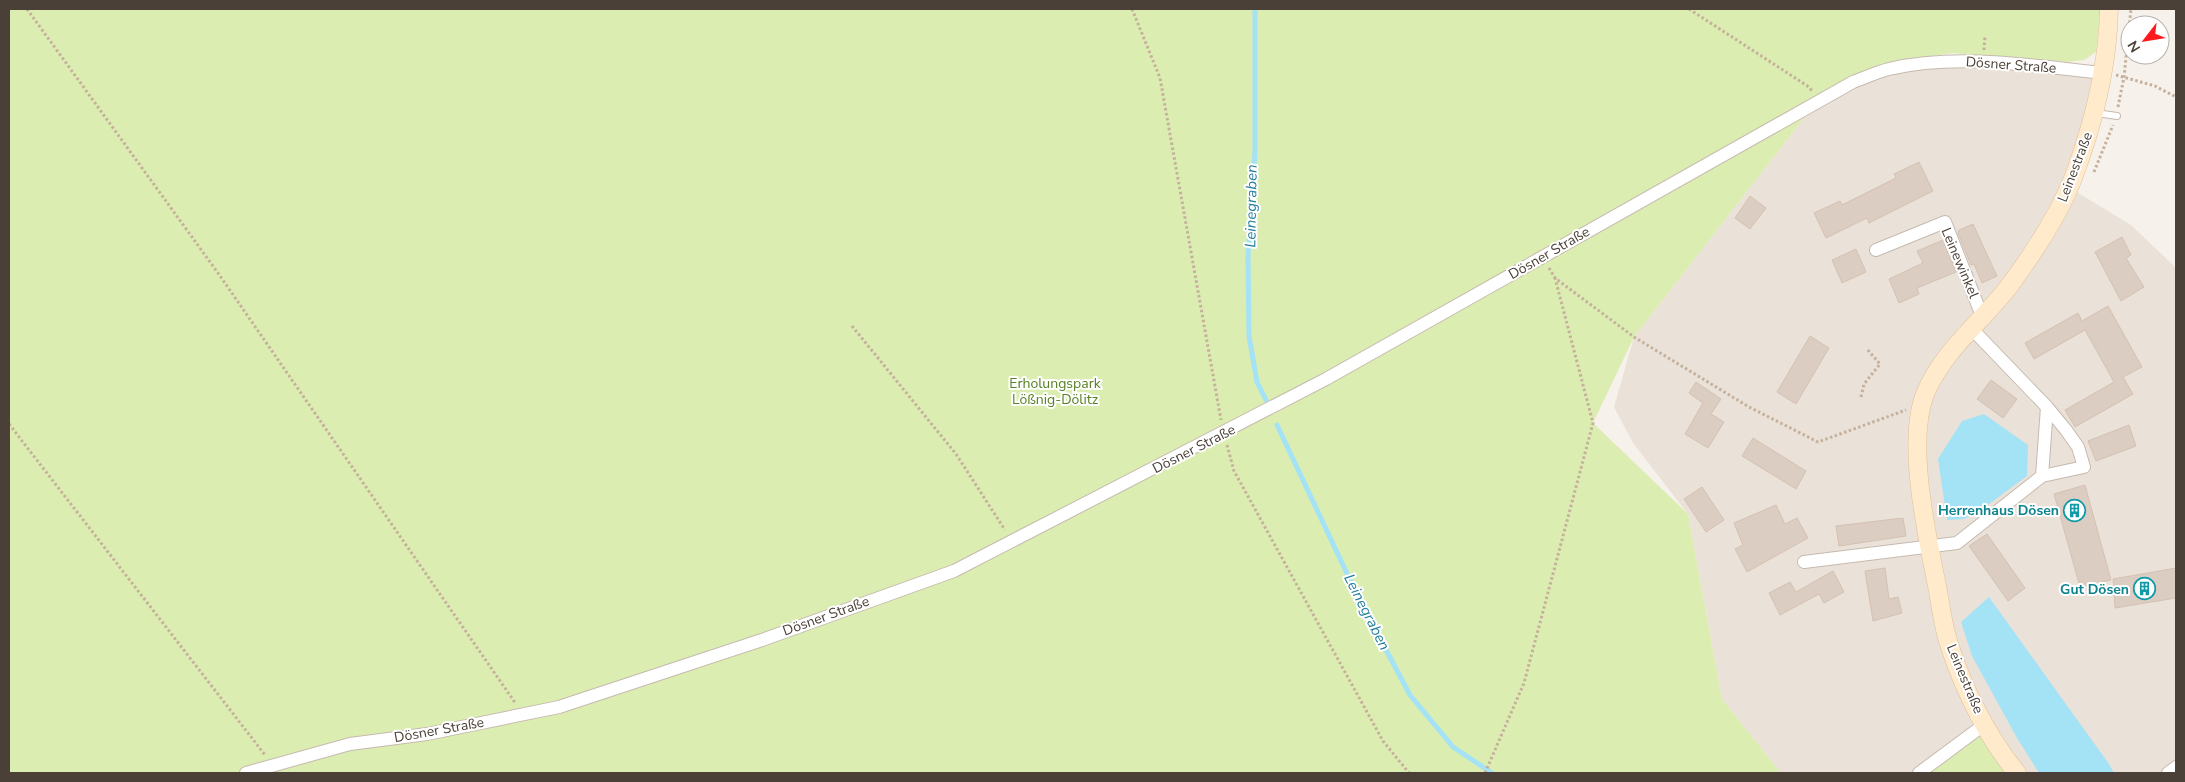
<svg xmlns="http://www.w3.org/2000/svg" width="2185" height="782" font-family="'Nunito Sans',sans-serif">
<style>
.residential{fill:#eae2d8}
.green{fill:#dcedb1}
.water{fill:#a4e2f6}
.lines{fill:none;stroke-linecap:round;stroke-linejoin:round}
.stream{stroke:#a4e2f6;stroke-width:5}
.building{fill:#dccdc2;stroke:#d4c1b1}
.service-casing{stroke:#c6baaf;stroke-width:8}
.minor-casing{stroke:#c6baaf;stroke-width:14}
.secondary-casing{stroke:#dcbf99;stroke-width:19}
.path{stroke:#c5b09c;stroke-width:3;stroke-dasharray:2.5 2.5;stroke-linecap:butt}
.service{stroke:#fff;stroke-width:6}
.minor{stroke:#fff;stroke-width:12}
.secondary{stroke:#ffeacc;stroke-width:18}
.labels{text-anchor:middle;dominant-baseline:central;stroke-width:4;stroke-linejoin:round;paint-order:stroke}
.street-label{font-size:14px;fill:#4b4037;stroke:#fff}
.park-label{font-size:14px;fill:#588225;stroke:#fff}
.culture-label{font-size:14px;font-weight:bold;fill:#0d838f;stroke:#fff;text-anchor:end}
.water-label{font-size:15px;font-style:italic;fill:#237e9d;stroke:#fff}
</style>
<rect width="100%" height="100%" fill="#f6f1ea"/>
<path class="residential" d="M1949,62L2104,73L2070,188L2131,225L2176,268V773H1781L1722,699L1688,514L1633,443L1614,407L1634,337L1818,100L1853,82Z"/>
<g class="green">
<path d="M9,9H2101L2096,52L2084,60L2068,62L1952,53L1885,63L1831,88L1818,100L1634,337L1593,423L1688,514L1722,699L1781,773H9Z"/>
<path d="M1985,724L2017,773H1919Z"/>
</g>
<g class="water">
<path d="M1984,414L2028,445L2027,476L1981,510L1964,519L1947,520L1938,459L1962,421Z"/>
<path d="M1989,597L2109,764L2114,773H2039L2017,738L1972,656L1961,622Z"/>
</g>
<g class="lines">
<g class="stream">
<path d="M1255,9V151L1248,256L1249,336L1257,382L1266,400"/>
<path d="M1277,425L1359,599L1410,695L1453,747L1492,773"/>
</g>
</g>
<g class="building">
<path d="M1919,162L1933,191L1869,223L1867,218L1826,238L1814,213L1840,201L1842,205L1896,178L1894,174Z"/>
<path d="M1750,196L1766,208L1750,229L1735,218Z"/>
<path d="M1973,224L1997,276L1982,283L1974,264L1971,265L1958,233L1959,230Z"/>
<path d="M2122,237L2131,255L2126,258L2144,287L2121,301L2095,252Z"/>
<path d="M1943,240L1956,272L1917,288L1919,294L1899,303L1889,279L1923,263L1917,251Z"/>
<path d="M1856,249L1866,272L1842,283L1832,260Z"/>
<path d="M2108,306L2142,367L2123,377L2133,394L2075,427L2065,410L2114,382L2085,330L2034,359L2025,343L2078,313L2082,321Z"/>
<path d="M1810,336L1829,348L1796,404L1777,392Z"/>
<path d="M1991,380L2017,399L2003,418L1977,399Z"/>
<path d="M1696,382L1721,399L1711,414L1724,422L1708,448L1685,434L1703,403L1689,393Z"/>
<path d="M2129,425L2136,446L2096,461L2088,441Z"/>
<path d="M1753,438L1806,471L1796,489L1742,456Z"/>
<path d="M2085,485L2111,580L2080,587L2054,494Z"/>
<path d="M1702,487L1724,520L1706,532L1684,499Z"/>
<path d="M1776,505L1785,524L1797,518L1808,538L1747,572L1735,549L1743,545L1734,523Z"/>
<path d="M1903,518L1906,536L1839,546L1836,526Z"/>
<path d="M1987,534L2025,588L2008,601L1969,546Z"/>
<path d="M1885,568L1889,599L1898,597L1902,613L1873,621L1865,571Z"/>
<path d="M2176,568V598L2115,608L2113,579Z"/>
<path d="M1833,571L1844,592L1824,603L1819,594L1780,615L1769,593L1790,582L1796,592Z"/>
</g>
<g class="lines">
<defs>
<path id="service" d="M2096,113L2117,116"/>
<g id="minor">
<path d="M1876,250L1945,222L1982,316"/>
<path d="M2042,476L2047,407"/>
<path d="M1804,562L1957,543L2042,476L2084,467L2078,447L2066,430L2047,407L1971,328"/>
<path d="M246,773L350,744L427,734L559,707L762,640L954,571L1326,379L1853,82C1864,78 1877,72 1889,69C1958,53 2034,66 2104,73"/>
<path d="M1919,773L1985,724"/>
<path d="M2168,773L2176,767"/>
</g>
<path id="secondary" d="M2017,773C1988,738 1964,690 1950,647C1943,628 1941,606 1937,586C1927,535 1906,443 1925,394C1943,350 1982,322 2010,285C2032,255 2054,222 2069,188C2074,177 2078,164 2082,153C2098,105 2108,59 2109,9"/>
</defs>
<use href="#service" class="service-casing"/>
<use href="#minor" class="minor-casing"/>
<use href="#secondary" class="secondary-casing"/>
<g class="path">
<path d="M27,9L218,273L516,704"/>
<path d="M1132,9L1160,78L1221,420"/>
<path d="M1689,9L1809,87L1812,91"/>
<path d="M1984,50L1985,36"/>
<path d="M2116,75L2155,86L2176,97"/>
<path d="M2118,107L2124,77L2131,9"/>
<path d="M2094,172L2113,125"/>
<path d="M1549,268L1555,278L1634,337L1749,407L1818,442L1906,410"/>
<path d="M852,326L956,454L1005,530"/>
<path d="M1861,397L1864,384L1880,364L1867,349"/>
<path d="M9,424L265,755"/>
<path d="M1227,445L1234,471L1383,741L1409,773"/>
<path d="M1485,773L1524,683L1593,423L1555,278"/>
</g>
<use href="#service" class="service"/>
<use href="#minor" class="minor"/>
<use href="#secondary" class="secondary"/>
</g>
<defs>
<symbol id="building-ring" viewBox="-11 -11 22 22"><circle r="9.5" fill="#fff" stroke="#0f9aa8" stroke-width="1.5"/><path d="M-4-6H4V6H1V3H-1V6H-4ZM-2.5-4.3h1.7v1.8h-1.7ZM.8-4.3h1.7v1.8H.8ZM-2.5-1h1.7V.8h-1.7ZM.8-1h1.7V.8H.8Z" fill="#0f9aa8"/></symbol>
</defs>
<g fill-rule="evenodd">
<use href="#building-ring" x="2062" y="498" width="25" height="25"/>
<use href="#building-ring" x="2132" y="576" width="25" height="25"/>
</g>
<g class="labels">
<g class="street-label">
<text transform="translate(2011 65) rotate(4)">Dösner Straße</text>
<text transform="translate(2075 167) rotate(-69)">Leinestraße</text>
<text transform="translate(1549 253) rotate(-30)">Dösner Straße</text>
<text transform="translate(1960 263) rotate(67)">Leinewinkel</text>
<text transform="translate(1194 449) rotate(-27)">Dösner Straße</text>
<text transform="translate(826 616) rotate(-20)">Dösner Straße</text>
<text transform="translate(1965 679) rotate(67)">Leinestraße</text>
<text transform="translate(439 730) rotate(-10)">Dösner Straße</text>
</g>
<g class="park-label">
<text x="1055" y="383">Erholungspark<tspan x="1055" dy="16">Lößnig-Dölitz</tspan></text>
</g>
<g class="culture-label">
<text x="2059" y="510">Herrenhaus Dösen</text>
<text x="2129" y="589">Gut Dösen</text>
</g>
<g class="water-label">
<text transform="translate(1251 206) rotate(-89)">Leinegraben</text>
<text transform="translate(1367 612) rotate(63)">Leinegraben</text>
</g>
</g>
<rect width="2185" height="782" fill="none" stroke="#4b4037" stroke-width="20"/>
<g transform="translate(2145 40) rotate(239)"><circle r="24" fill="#ffffff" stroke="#b7b3af"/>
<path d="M0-4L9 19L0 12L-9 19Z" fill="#ff191c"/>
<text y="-8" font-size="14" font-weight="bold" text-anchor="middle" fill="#4b4037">N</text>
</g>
</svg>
